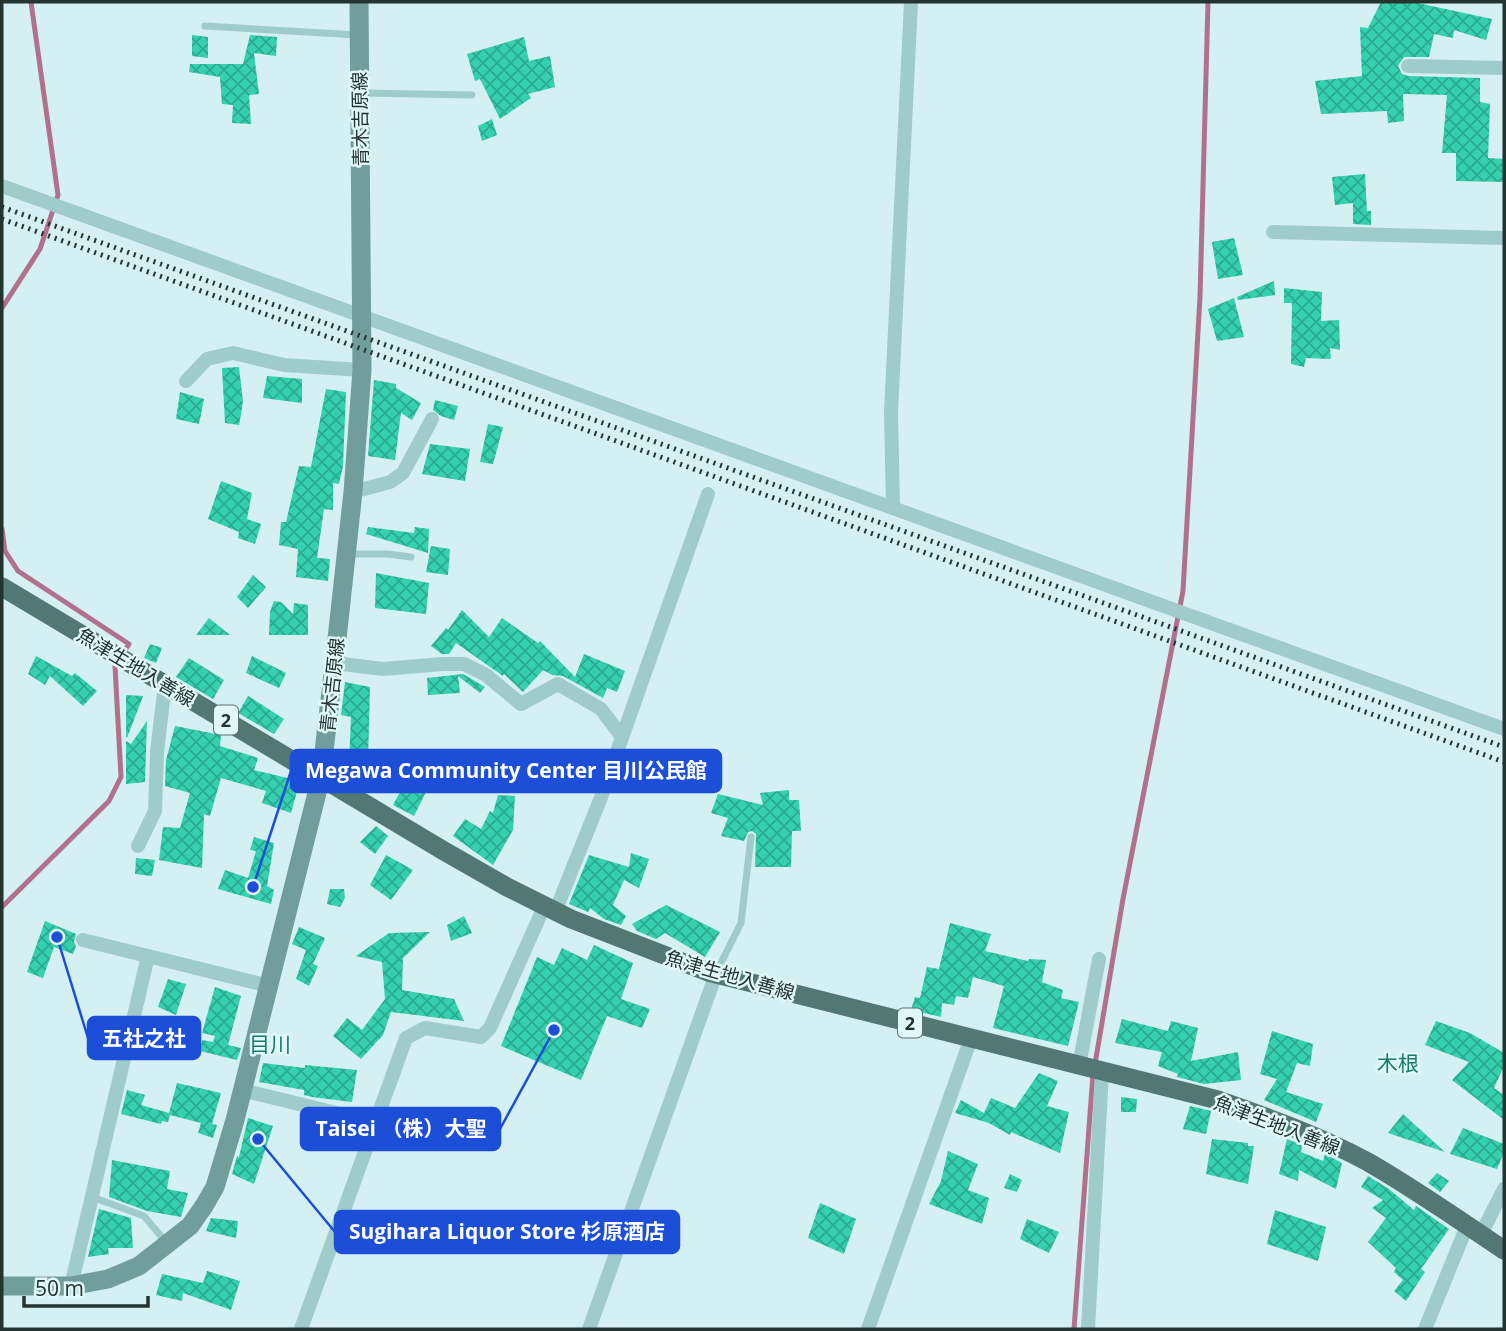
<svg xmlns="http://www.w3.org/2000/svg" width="1506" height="1331" font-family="'Open Sans','Noto Sans JP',sans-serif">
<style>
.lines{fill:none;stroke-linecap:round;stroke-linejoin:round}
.stream{stroke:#b1718c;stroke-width:5}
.building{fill:url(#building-cross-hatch)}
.service{stroke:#a0cbcb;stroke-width:7}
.minor{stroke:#a0cbcb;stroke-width:14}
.secondary{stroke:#719e9a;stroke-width:19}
.primary{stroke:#537773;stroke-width:19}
.rail{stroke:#243431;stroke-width:5;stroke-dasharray:2 5;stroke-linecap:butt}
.labels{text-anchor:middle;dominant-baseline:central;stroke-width:5;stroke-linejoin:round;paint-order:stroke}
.shield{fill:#e0f8fa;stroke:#5c6f6d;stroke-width:2}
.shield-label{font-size:18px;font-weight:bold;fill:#243431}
.street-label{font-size:19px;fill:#243431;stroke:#e0f8fa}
.neighbourhood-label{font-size:21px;fill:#167d66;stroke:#e0f8fa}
.leader{fill:none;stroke:#1d4ed8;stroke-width:2.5}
.callout-dot{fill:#1d4ed8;stroke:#e0f8fa;stroke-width:2.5}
.callout{fill:#1d4ed8;stroke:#1d4ed8;stroke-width:2.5}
.callout-label{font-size:21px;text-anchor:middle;font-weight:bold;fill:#fff}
</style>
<defs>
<pattern id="building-cross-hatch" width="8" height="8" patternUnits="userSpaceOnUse" patternTransform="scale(1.75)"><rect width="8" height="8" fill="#34d0af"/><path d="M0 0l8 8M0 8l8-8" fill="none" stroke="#2caa8f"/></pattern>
</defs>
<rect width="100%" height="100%" fill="#d4f0f2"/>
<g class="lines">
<g class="stream">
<path d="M2,308L40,249L58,195L31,2"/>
<path d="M2,529L5,551L18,571L129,644L115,666L121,777L109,801L2,907"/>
<path d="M1095,1064L1123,899L1183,591L1200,297L1208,2"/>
<path d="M1074,1329L1093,1074"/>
</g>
</g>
<g class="building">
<path d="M1381,2H1413L1492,19L1486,40L1454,30L1453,38L1434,34L1429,57H1404L1398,66L1402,74L1408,76L1480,78V102L1490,104L1488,158L1504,159L1503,182L1456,181V153H1442L1447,95L1403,94L1404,121L1388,123L1387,111L1321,114L1315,81L1362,76L1360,27L1368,28Z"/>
<path d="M192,35L208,37V58L192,56Z"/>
<path d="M250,35L277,37L276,56L254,53L259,94L249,95L251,124L232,123L233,105L222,104L220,77L189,72L190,64H243Z"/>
<path d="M524,37L529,61L550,56L555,87L528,94L531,98L500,119L480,79L475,81L467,54Z"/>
<path d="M492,119L497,135L482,141L478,126Z"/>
<path d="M1365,174L1367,211H1371V225L1353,224V203L1335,205L1332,177Z"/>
<path d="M1234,238L1243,275L1218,279L1212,242Z"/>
<path d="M1274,281L1275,295L1238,300L1237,297Z"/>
<path d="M1284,288L1322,292L1321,321L1339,320L1340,350L1330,348L1331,359L1306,358L1304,367L1291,364L1292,303H1284Z"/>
<path d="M1234,298L1244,337L1217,341L1208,309Z"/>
<path d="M239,367L243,402L239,425L225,423L222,368Z"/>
<path d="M267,376L302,379V403L263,398Z"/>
<path d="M374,380L396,384V388L421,403L412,420L401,413L395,460L368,456Z"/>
<path d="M326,389L346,392L343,466L339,484L333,483V510L324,509L317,558L330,559L328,581L296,577L298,549L279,545L281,522H286L299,466L311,467Z"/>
<path d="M180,392L204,399L199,424L176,419Z"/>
<path d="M435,400L458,406L454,420L441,416L433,410Z"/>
<path d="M488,424L503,427L493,464L480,462Z"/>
<path d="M430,444L470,449L465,481L422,474Z"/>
<path d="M221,481L252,493L247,519L261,524L255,544L238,538L239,532L208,519Z"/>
<path d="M368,527L414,533L415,527L429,529L428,553L366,534Z"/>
<path d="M431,546L450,549L448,575L426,572Z"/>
<path d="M376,573L429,583L426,614L375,608Z"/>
<path d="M253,575L266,587L248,608L237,597Z"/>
<path d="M274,601L281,602L293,614L294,603L308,605V635H269L270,612Z"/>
<path d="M462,610L489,637L502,618L538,643L540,641L575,677L584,654L625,671L617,692L607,688L603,698L563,676L552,675L543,670L523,692L504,674L503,676L456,643L449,654H442L431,646L446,628L448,630Z"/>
<path d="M209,618L230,635H196Z"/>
<path d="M150,644L162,648L156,663L144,658Z"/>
<path d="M36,656L72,676L75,673L97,691L83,706L50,676L45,685L28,674Z"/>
<path d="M252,656L286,673L279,688L246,673Z"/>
<path d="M189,658L224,680L213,699L176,677Z"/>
<path d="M463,674L485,687L480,693L458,676L460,693L428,695L427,678Z"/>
<path d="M345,682L370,687L368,762L349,761L351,717L341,715Z"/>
<path d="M126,695L143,696L127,738L126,737Z"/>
<path d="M248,696L284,719L274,734L238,713Z"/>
<path d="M147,721L145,782L126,784V741L131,744Z"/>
<path d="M175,726L221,735L220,746L258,758L254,770L300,781L291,813L262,803L266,791L221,778L210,816L204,814L202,868L159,860L163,827L180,828L190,793L165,786L166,760Z"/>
<path d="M407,779L428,788L414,816L393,805Z"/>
<path d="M789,790V800H799L801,831H792L791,867H755L756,834L752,831L748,832L744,841L721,836L728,818L711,813L718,794L763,805L760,793Z"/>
<path d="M498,795L515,796L513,830L493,865L453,836L465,819L481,829L490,811L493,813Z"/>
<path d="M376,826L388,836L375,854L360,842Z"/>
<path d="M254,837L274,843L267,886L274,890L271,904L218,889L225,870L248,878L256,851L250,850Z"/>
<path d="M631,853L649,859L639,888L624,880L613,905L626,916L621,925L604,919L590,908L588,912L569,904L589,855L629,867Z"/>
<path d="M386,855L413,870L391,900L370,885Z"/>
<path d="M136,858L155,860L152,876L135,874Z"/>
<path d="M330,889H344L345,898L340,907L327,904Z"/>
<path d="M666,905L720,932L705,957L665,933L656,939L637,931L632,924Z"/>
<path d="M464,916L472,933L451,941L447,925Z"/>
<path d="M45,921L76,934L74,942L76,946L73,954L54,947L43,978L27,972Z"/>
<path d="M950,923L991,934L985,951L1028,961L1029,959L1046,960L1042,982L1063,990L1061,998L1079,1002L1068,1046L993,1028L1004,986L973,977L968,998L956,996L954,1005L942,1003L941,1017L911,1010L915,997L920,998L927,967L939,969Z"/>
<path d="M299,927L325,938L313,964L318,966L309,986L296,979L306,950L292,944Z"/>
<path d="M430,932L403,958L402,990L454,999L464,1021L391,1012L383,1035L361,1059L333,1036L347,1018L362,1030L385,999L382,962L356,956L389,933Z"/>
<path d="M594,945L633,963L621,999L650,1009L642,1028L607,1016L581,1080L501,1046L537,957L554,965L562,948L587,960Z"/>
<path d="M168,979L186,984L176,1015L158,1007Z"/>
<path d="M215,987L241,996L228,1045L241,1048L237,1060L200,1051L202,1040L213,1042L215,1036L202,1033Z"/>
<path d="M1122,1019L1168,1031L1171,1021L1198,1028L1191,1061L1238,1052L1241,1080L1204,1084L1177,1077L1178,1074L1158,1066L1162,1052L1115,1043Z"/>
<path d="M1436,1021L1470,1033L1504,1053V1066L1494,1088L1504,1095V1120L1452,1080L1469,1062L1425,1045Z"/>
<path d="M1272,1031L1313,1044L1310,1066L1297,1063L1286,1092L1323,1104L1316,1122L1264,1100L1277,1079L1260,1074Z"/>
<path d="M263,1063L305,1068V1065L357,1070L352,1102L312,1097L304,1095V1090L259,1082Z"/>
<path d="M1039,1073L1058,1081L1047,1106L1069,1112L1060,1153L1011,1132L1010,1135L989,1123L955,1113L961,1100L984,1113L991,1098L1015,1108Z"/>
<path d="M177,1083L221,1093L212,1124L217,1125L213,1138L198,1133L201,1123L170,1115L168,1122L162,1121L161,1124L121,1114L127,1090L145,1095L141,1105L169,1113Z"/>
<path d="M1121,1097L1137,1099L1136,1112H1121Z"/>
<path d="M1190,1106L1211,1111L1206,1134L1183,1129Z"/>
<path d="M1403,1114L1445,1152L1388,1133Z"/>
<path d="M248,1118L273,1126L254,1184L232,1174L237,1156L239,1157Z"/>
<path d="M1463,1128L1504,1144V1152L1497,1169L1450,1154Z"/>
<path d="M1212,1139L1248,1143V1146H1254L1248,1184L1206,1174Z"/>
<path d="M1287,1139L1302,1145L1301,1152L1323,1161L1325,1154L1342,1163L1336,1189L1299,1170L1298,1181L1279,1174Z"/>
<path d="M948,1151L978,1164L968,1190L989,1198L982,1224L929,1204L941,1181Z"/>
<path d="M112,1160L170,1171L167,1189L188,1193L181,1217L147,1211L109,1197Z"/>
<path d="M1437,1173L1449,1181L1440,1192L1428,1183Z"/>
<path d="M1010,1174L1022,1180L1017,1192L1004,1188Z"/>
<path d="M1368,1176L1389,1189L1414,1210L1416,1206L1449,1229L1421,1269L1425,1272L1406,1301L1394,1291L1403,1280L1394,1272L1396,1268L1368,1242L1386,1218L1372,1208L1383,1200L1361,1187Z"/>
<path d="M820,1203L856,1219L844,1254L808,1238Z"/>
<path d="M99,1209L131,1218L133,1248H108L109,1254L88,1257Z"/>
<path d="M1275,1210L1326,1227L1318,1261L1267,1244Z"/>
<path d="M211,1218L238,1221L236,1238L206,1231Z"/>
<path d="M1027,1219L1059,1232L1049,1253L1020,1239Z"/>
<path d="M207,1271L240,1281L231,1310L183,1293L182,1301L156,1295L162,1274L203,1283Z"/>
</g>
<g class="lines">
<g class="service">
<path d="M205,26L358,35"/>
<path d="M361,93L472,95"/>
<path d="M347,554H388L411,557"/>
<path d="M716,973L741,923L751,837"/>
<path d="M92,1197L144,1216L166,1242"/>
</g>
<g class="minor">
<path d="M1408,66L1504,68"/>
<path d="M2,186L1504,729"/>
<path d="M1273,232L1504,238"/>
<path d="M186,381L207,359L233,353L284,365L362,370"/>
<path d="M353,492L390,482L403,473L432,419"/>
<path d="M893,507L891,412L911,2"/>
<path d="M334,663L383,669L443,664H464L486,675L521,704L558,684L601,709L622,737"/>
<path d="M138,846L155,811L157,752L165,684"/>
<path d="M555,912L600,800L708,494"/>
<path d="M83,940L269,986"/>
<path d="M1079,1066L1099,959"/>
<path d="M242,1090L377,1123"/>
<path d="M1481,1234L1504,1189"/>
<path d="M71,1286L148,956"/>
<path d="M301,1329L406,1038L425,1028L481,1037L490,1028L544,907"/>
<path d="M589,1329L716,974"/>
<path d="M868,1329L971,1038"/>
<path d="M1088,1329L1102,1072"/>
<path d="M1425,1329L1467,1226"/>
</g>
<path class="secondary" d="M2,1286H71L108,1279L139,1266L190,1226L204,1206L215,1187L235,1120L321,777L335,657L353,492L362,370L359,2"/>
<path class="primary" d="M2,587L444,851L507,887L571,919L708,972L1218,1100C1269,1118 1320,1136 1368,1162C1415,1189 1459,1220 1504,1250"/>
<g class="rail">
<path d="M2,207L1504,747"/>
<path d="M2,219L1504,762"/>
</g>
</g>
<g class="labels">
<g class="shield">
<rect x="214" y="705.5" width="24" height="29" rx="5"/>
<rect x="898" y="1008.5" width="24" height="29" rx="5"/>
</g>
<g class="shield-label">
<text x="226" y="720">2</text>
<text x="910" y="1023">2</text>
</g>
<g class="street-label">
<text transform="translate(360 119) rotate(-91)">青木吉原線</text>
<text transform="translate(136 667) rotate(31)">魚津生地入善線</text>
<text transform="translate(332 685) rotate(-84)">青木吉原線</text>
<text transform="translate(730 975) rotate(16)">魚津生地入善線</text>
<text transform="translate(1277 1125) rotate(21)">魚津生地入善線</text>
</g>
<g class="neighbourhood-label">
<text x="270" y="1044">目川</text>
<text x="1398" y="1063">木根</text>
</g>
</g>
<path class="leader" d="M253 887L291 771M57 937L88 1038M554 1030L500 1129M258 1139L335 1232"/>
<g class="callout-dot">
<circle cx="253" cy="887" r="7"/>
<circle cx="57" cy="937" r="7"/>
<circle cx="554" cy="1030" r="7"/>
<circle cx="258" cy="1139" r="7"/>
</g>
<g class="callout">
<rect x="291" y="750" width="430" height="42" rx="7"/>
<rect x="88" y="1017" width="112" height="42" rx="7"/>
<rect x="301" y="1108" width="199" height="42" rx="7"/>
<rect x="335" y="1211" width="344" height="42" rx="7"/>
</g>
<g class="callout-label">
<text x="506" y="778">Megawa Community Center 目川公民館</text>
<text x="144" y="1046">五社之社</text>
<text x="401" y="1136">Taisei （株）大聖</text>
<text x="507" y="1239">Sugihara Liquor Store 杉原酒店</text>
</g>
<rect width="1506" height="1331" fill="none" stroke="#243431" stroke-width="7"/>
<path d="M24 1296v10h124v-10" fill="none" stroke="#243431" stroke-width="3.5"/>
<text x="35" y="1296" font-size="21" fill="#243431" stroke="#e0f8fa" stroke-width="5" paint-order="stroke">50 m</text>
</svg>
